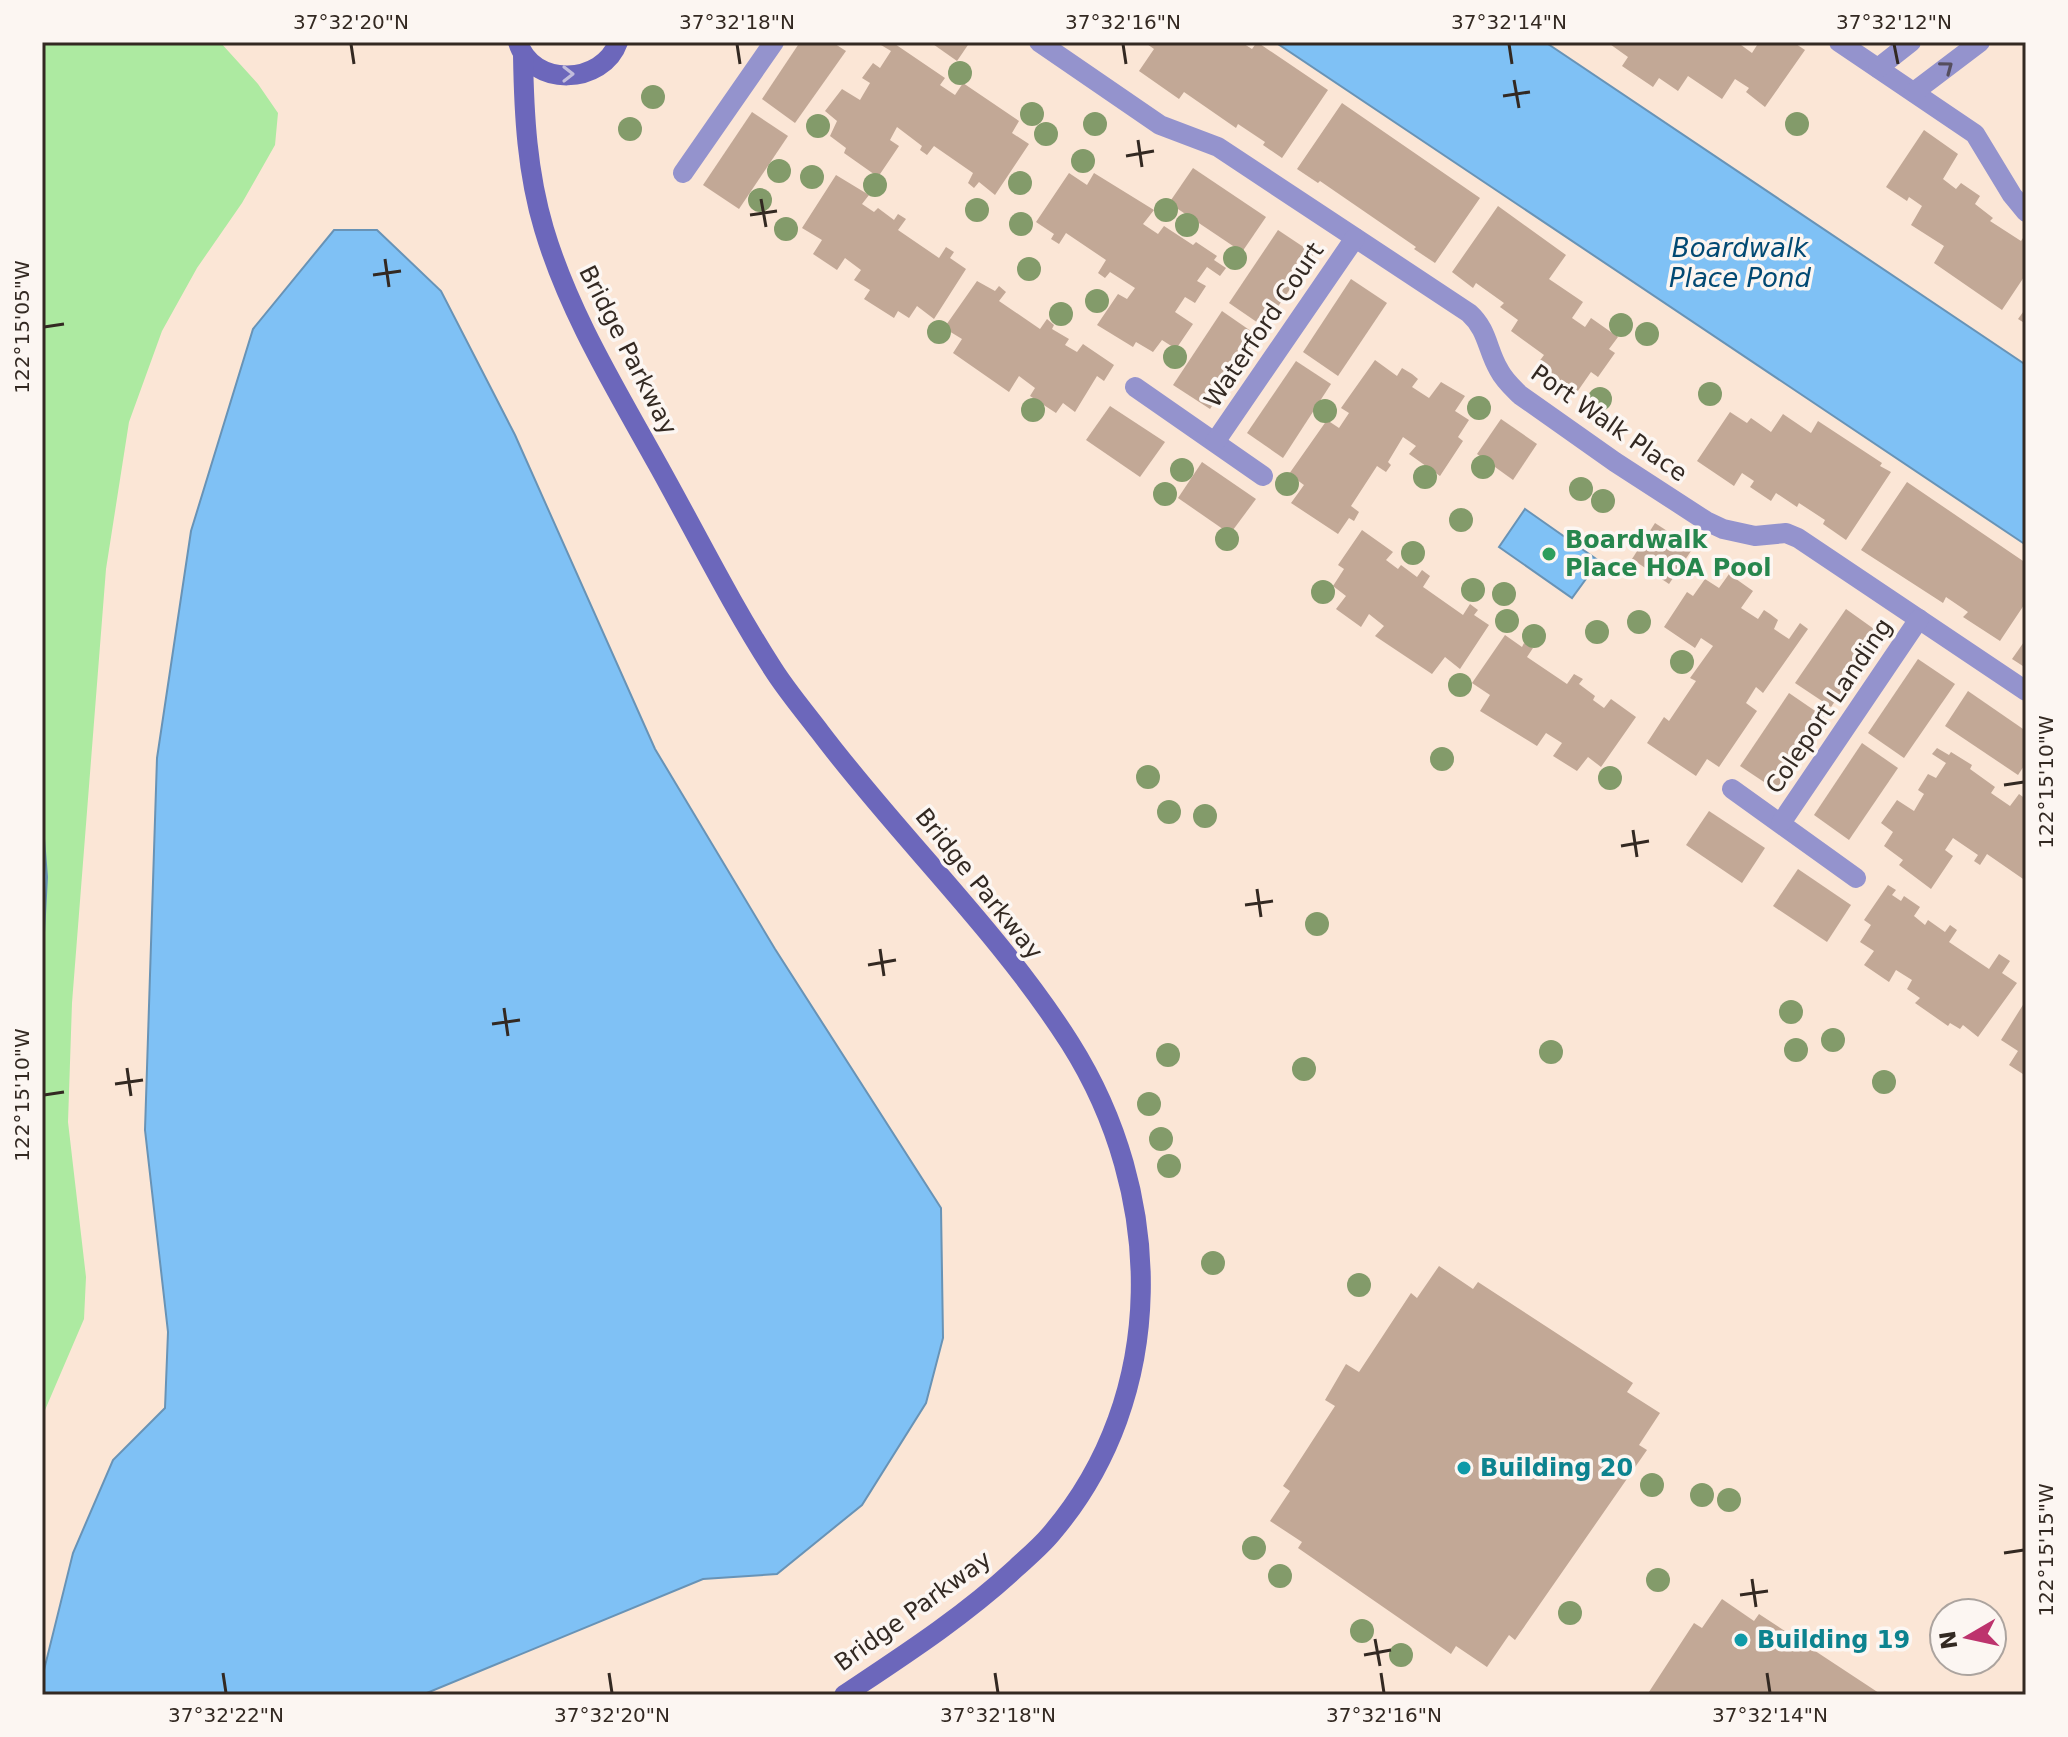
<svg xmlns="http://www.w3.org/2000/svg" width="2068" height="1737" font-family="'DejaVu Sans',sans-serif">
<style>
.green{fill:#adeaa1}
.water{fill:#7fc1f5;stroke:#6893b6;stroke-width:2}
.building{fill:#c2a896}
.lines{fill:none;stroke-linecap:round;stroke-linejoin:round}
.street{stroke:#9493cd;stroke-width:20}
.secondary{stroke:#6c67bb;stroke-width:20}
.tree{fill:#839b6a}
.oneway{stroke:#554e5e}
.oneway2{stroke:#c2bddc}
.ticks{fill:none;stroke:#332922;stroke-width:3}
.leisure-dot{fill:#2e9e5b;stroke:#fcf6f2;stroke-width:3}
.culture-dot{fill:#0f9aa8;stroke:#fcf6f2;stroke-width:3}
.labels{text-anchor:middle;dominant-baseline:central;stroke-width:7;stroke-linejoin:round;paint-order:stroke}
.street-label{font-size:24px;fill:#332922;stroke:#fcf6f2}
.leisure-label{font-size:24px;font-weight:bold;fill:#27864d;stroke:#fcf6f2;text-anchor:start}
.culture-label{font-size:24px;font-weight:bold;fill:#0d838f;stroke:#fcf6f2;text-anchor:start}
.water-label{font-size:26px;font-style:italic;fill:#024973;stroke:#fcf6f2}
.neatline{fill:none;stroke:#332922;stroke-width:3}
.ticks-label{font-size:20px;text-anchor:middle;fill:#332922}
</style>
<rect width="100%" height="100%" fill="#fbe6d6"/>
<path class="green" d="M42,42H220L258,84L278,113L275,145L242,203L197,268L162,331L129,422L106,569L72,1003L68,1122L86,1277L84,1319L42,1417V970L47,877L42,813Z"/>
<g class="water">
<path d="M1275,42H1545L2026,365V545Z"/>
<path d="M334,230H377L441,291L515,435L655,749L775,949L941,1208L943,1338L926,1403L862,1505L777,1574L703,1579L422,1695H42V1678L73,1553L113,1460L165,1408L168,1332L145,1130L157,758L191,531L253,329Z"/>
<path d="M1525,509L1599,561L1572,598L1499,547Z"/>
<path d="M42,813L47,877L42,970Z"/>
</g>
<g class="building">
<path d="M800,42H832L846,51L795,123L762,99Z"/>
<path d="M876,42H892L945,78L940,85L955,95L963,83L1019,121L1012,133L1029,144L995,195L979,182L974,188L968,183L973,173L934,146L927,155L920,150L922,146L897,127L890,140L899,146L878,177L844,153L846,148L830,136L837,121L825,111L842,89L860,100L870,83L862,78L873,63L880,68L891,51Z"/>
<path d="M930,42H970L957,61Z"/>
<path d="M1148,42H1241L1252,49L1257,42L1328,90L1282,158L1263,145L1265,142L1238,124L1236,128L1184,92L1179,99L1139,71L1154,49L1147,44Z"/>
<path d="M1607,42H1737L1752,53L1759,42H1793L1805,50L1765,107L1746,92L1749,88L1735,79L1722,99L1688,76L1678,91L1659,78L1653,87L1622,66L1628,57Z"/>
<path d="M1342,103L1480,198L1435,263L1414,249L1416,247L1320,181L1318,183L1297,169Z"/>
<path d="M752,112L788,136L739,209L703,185Z"/>
<path d="M1924,130L1958,154L1943,179L1956,189L1961,183L1980,196L1975,204L1993,218L1990,221L2021,241L2023,238L2026,241V274L2002,310L1934,263L1944,246L1911,225L1922,206L1909,197L1907,201L1886,187Z"/>
<path d="M1193,168L1266,217L1242,252L1169,203Z"/>
<path d="M1069,173L1087,185L1094,173L1154,210L1143,224L1158,234L1164,226L1193,245L1196,242L1217,256L1214,260L1226,268L1220,276L1207,267L1197,281L1206,286L1195,303L1185,297L1175,312L1193,324L1176,349L1162,340L1153,352L1136,342L1133,347L1097,325L1118,294L1127,299L1135,288L1110,272L1105,278L1098,273L1106,260L1066,233L1059,244L1051,239L1054,234L1036,222Z"/>
<path d="M836,175L869,195L862,204L874,212L878,208L894,220L898,214L906,219L898,230L939,258L946,247L954,252L950,258L966,269L934,319L917,306L909,318L898,311L894,318L864,299L870,290L854,280L861,270L845,258L837,270L813,254L822,240L802,228Z"/>
<path d="M1498,206L1566,255L1549,279L1583,302L1572,318L1585,327L1591,318L1618,337L1609,349L1615,353L1598,377L1591,372L1575,395L1535,367L1544,355L1511,331L1518,320L1500,307L1504,303L1476,283L1473,288L1452,272Z"/>
<path d="M1278,230L1314,254L1264,327L1229,303Z"/>
<path d="M1351,279L1387,303L1338,376L1303,352Z"/>
<path d="M977,281L995,291L999,286L1006,292L999,301L1040,329L1047,319L1054,325L1052,329L1069,339L1065,345L1077,352L1083,344L1114,365L1104,381L1097,376L1075,412L1063,403L1056,413L1030,396L1035,388L1019,376L1009,392L953,353L962,339L944,328Z"/>
<path d="M2026,308V324L2018,319Z"/>
<path d="M1222,311L1258,336L1210,409L1173,385Z"/>
<path d="M1375,360L1397,376L1402,368L1412,374L1418,379L1412,387L1429,398L1441,382L1465,396L1455,411L1469,420L1458,437L1463,441L1440,476L1409,454L1416,446L1403,437L1388,462L1391,465L1386,472L1377,466L1351,506L1359,512L1354,521L1349,518L1338,534L1291,503L1304,485L1289,474L1327,420L1339,428L1349,413L1341,408Z"/>
<path d="M1296,361L1331,384L1283,458L1247,433Z"/>
<path d="M1110,406L1165,442L1140,477L1086,440Z"/>
<path d="M1730,412L1747,423L1751,418L1771,432L1783,414L1811,433L1818,421L1882,463L1880,466L1891,472L1846,540L1823,524L1825,520L1799,503L1797,507L1776,493L1771,501L1750,487L1754,481L1742,473L1734,486L1697,461Z"/>
<path d="M1501,419L1537,444L1513,480L1477,454Z"/>
<path d="M1202,462L1256,499L1230,534L1178,498Z"/>
<path d="M1907,482L2026,563V602L2000,641L1963,617L1968,612L1946,597L1943,603L1861,550Z"/>
<path d="M1655,523L1693,548L1669,584L1632,559Z"/>
<path d="M1362,530L1393,552L1386,560L1398,569L1401,565L1417,577L1422,570L1430,576L1423,587L1426,589L1463,615L1470,604L1478,610L1474,615L1489,625L1460,669L1445,657L1432,674L1375,636L1384,626L1369,614L1361,627L1336,609L1346,596L1333,586L1344,569L1338,565Z"/>
<path d="M1729,574L1753,591L1741,608L1758,619L1764,610L1770,614L1778,620L1774,629L1789,639L1800,623L1808,629L1763,693L1756,687L1746,703L1757,711L1719,767L1707,759L1696,776L1647,743L1664,717L1669,721L1696,681L1690,678L1713,646L1701,638L1695,648L1664,627L1687,592L1693,596L1705,579L1719,588Z"/>
<path d="M1846,609L1881,634L1831,707L1795,683Z"/>
<path d="M1505,635L1522,647L1524,643L1533,648L1527,657L1567,684L1574,674L1583,679L1579,684L1595,696L1593,700L1604,708L1611,699L1636,717L1601,767L1588,757L1577,771L1553,756L1562,743L1546,733L1537,746L1480,711L1490,695L1472,683Z"/>
<path d="M2026,639V668L2012,659Z"/>
<path d="M1918,659L1955,684L1904,758L1868,733Z"/>
<path d="M1968,691L2026,731V763L2018,775L1945,726Z"/>
<path d="M1789,693L1824,717L1776,790L1740,766Z"/>
<path d="M1862,743L1898,768L1849,840L1814,815Z"/>
<path d="M1937,748L1949,755L1951,752L1972,765L1970,769L1995,787L1991,793L2010,806L2019,794L2026,799V881L1987,854L1980,865L1974,861L1978,855L1953,838L1945,850L1953,856L1931,889L1899,865L1903,860L1884,846L1893,832L1881,823L1897,800L1914,811L1924,794L1918,790L1928,774L1936,778L1946,763L1932,754Z"/>
<path d="M1709,811L1765,848L1742,883L1686,845Z"/>
<path d="M1798,869L1851,905L1827,942L1773,906Z"/>
<path d="M1888,885L1896,890L1892,895L1901,901L1904,896L1920,907L1914,916L1925,925L1928,920L1945,932L1950,925L1957,930L1949,942L1989,969L1999,954L2010,961L2002,973L2017,983L1978,1037L1963,1025L1960,1029L1950,1023L1948,1026L1915,1003L1920,998L1907,989L1912,980L1896,970L1889,982L1864,965L1874,951L1860,942L1871,925L1864,920Z"/>
<path d="M2026,1000V1076L2009,1065L2018,1051L2001,1040Z"/>
<path d="M1439,1266L1473,1289L1478,1282L1633,1383L1627,1392L1660,1413L1639,1445L1647,1450L1515,1640L1509,1635L1487,1667L1456,1646L1451,1654L1298,1548L1302,1542L1270,1521L1290,1491L1283,1486L1335,1406L1325,1400L1346,1364L1359,1372L1411,1293L1417,1298Z"/>
<path d="M1722,1599L1754,1621L1759,1614L1882,1695H1647L1694,1623L1702,1628Z"/>
</g>
<g class="lines">
<g class="street">
<path d="M1039,42L1160,125L1218,147L1469,313C1488,330 1487,350 1499,370C1504,380 1512,387 1520,395L1615,462L1706,521L1723,529L1755,536L1786,533L1798,538L2026,691"/>
<path d="M1839,42L1975,134L2012,195L2026,212"/>
<path d="M1878,68L1911,42"/>
<path d="M1914,92L1980,42"/>
<path d="M683,173L774,42"/>
<path d="M1135,387L1263,476"/>
<path d="M1215,442L1355,238"/>
<path d="M1732,789L1856,878"/>
<path d="M1781,823L1919,619"/>
</g>
<g class="secondary">
<path d="M518,42C532,88 603,85 618,42"/>
<path d="M523,55C524,115 527,172 544,229C569,313 616,389 658,465C696,533 731,604 773,669C787,691 804,711 820,732C900,838 998,930 1070,1043C1165,1193 1170,1395 1051,1534C1041,1546 1028,1557 1016,1568C963,1617 904,1655 844,1695"/>
</g>
</g>
<g class="tree">
<circle cx="960" cy="73" r="12"/>
<circle cx="653" cy="97" r="12"/>
<circle cx="1032" cy="114" r="12"/>
<circle cx="1095" cy="124" r="12"/>
<circle cx="1797" cy="124" r="12"/>
<circle cx="818" cy="126" r="12"/>
<circle cx="630" cy="129" r="12"/>
<circle cx="1046" cy="134" r="12"/>
<circle cx="1083" cy="161" r="12"/>
<circle cx="779" cy="171" r="12"/>
<circle cx="812" cy="177" r="12"/>
<circle cx="1020" cy="183" r="12"/>
<circle cx="875" cy="185" r="12"/>
<circle cx="760" cy="200" r="12"/>
<circle cx="977" cy="210" r="12"/>
<circle cx="1166" cy="210" r="12"/>
<circle cx="1021" cy="224" r="12"/>
<circle cx="1187" cy="225" r="12"/>
<circle cx="786" cy="229" r="12"/>
<circle cx="1235" cy="258" r="12"/>
<circle cx="1029" cy="269" r="12"/>
<circle cx="1097" cy="301" r="12"/>
<circle cx="1061" cy="314" r="12"/>
<circle cx="1621" cy="325" r="12"/>
<circle cx="939" cy="332" r="12"/>
<circle cx="1647" cy="334" r="12"/>
<circle cx="1175" cy="357" r="12"/>
<circle cx="1710" cy="394" r="12"/>
<circle cx="1600" cy="399" r="12"/>
<circle cx="1479" cy="408" r="12"/>
<circle cx="1033" cy="410" r="12"/>
<circle cx="1325" cy="411" r="12"/>
<circle cx="1483" cy="467" r="12"/>
<circle cx="1182" cy="470" r="12"/>
<circle cx="1425" cy="477" r="12"/>
<circle cx="1287" cy="484" r="12"/>
<circle cx="1581" cy="489" r="12"/>
<circle cx="1165" cy="494" r="12"/>
<circle cx="1603" cy="501" r="12"/>
<circle cx="1461" cy="520" r="12"/>
<circle cx="1227" cy="539" r="12"/>
<circle cx="1413" cy="553" r="12"/>
<circle cx="1473" cy="590" r="12"/>
<circle cx="1323" cy="592" r="12"/>
<circle cx="1504" cy="594" r="12"/>
<circle cx="1507" cy="621" r="12"/>
<circle cx="1639" cy="622" r="12"/>
<circle cx="1597" cy="632" r="12"/>
<circle cx="1534" cy="636" r="12"/>
<circle cx="1682" cy="662" r="12"/>
<circle cx="1460" cy="685" r="12"/>
<circle cx="1442" cy="759" r="12"/>
<circle cx="1148" cy="777" r="12"/>
<circle cx="1610" cy="778" r="12"/>
<circle cx="1169" cy="812" r="12"/>
<circle cx="1205" cy="816" r="12"/>
<circle cx="1317" cy="924" r="12"/>
<circle cx="1791" cy="1012" r="12"/>
<circle cx="1833" cy="1040" r="12"/>
<circle cx="1796" cy="1050" r="12"/>
<circle cx="1551" cy="1052" r="12"/>
<circle cx="1168" cy="1055" r="12"/>
<circle cx="1304" cy="1069" r="12"/>
<circle cx="1884" cy="1082" r="12"/>
<circle cx="1149" cy="1104" r="12"/>
<circle cx="1161" cy="1139" r="12"/>
<circle cx="1169" cy="1166" r="12"/>
<circle cx="1213" cy="1263" r="12"/>
<circle cx="1359" cy="1285" r="12"/>
<circle cx="1652" cy="1485" r="12"/>
<circle cx="1702" cy="1495" r="12"/>
<circle cx="1729" cy="1500" r="12"/>
<circle cx="1254" cy="1548" r="12"/>
<circle cx="1280" cy="1576" r="12"/>
<circle cx="1658" cy="1580" r="12"/>
<circle cx="1570" cy="1613" r="12"/>
<circle cx="1362" cy="1631" r="12"/>
<circle cx="1401" cy="1655" r="12"/>
</g>
<defs><path id="oneway-chevron" d="M-2-3.5L2.5 0L-2 3.5" fill="none" stroke-width="1.6" stroke-linecap="round" stroke-linejoin="round" transform="scale(2)"/></defs>
<use class="oneway" href="#oneway-chevron" transform="translate(1947 67) rotate(-37)"/>
<use class="oneway2" href="#oneway-chevron" transform="translate(568 74)"/>
<path class="ticks" d="M351,44L354,64M737,44L740,64M1123,44L1126,64M1509,44L1512,64M1894,44L1898,64M1514,80L1519,108M1503,96L1530,92M1138,140L1142,167M1126,156L1154,151M761,199L766,227M750,215L777,211M385,259L389,287M373,275L401,271M44,327L64,324M2004,785L2024,782M1633,830L1637,857M1621,846L1649,841M1257,889L1261,917M1245,905L1273,901M880,949L884,976M868,965L896,960M504,1008L508,1036M492,1024L520,1020M127,1068L131,1096M115,1084L143,1080M44,1095L64,1092M2004,1553L2024,1550M1752,1579L1756,1607M1740,1595L1768,1591M1375,1639L1380,1666M1364,1655L1391,1650M223,1673L226,1693M609,1673L612,1693M995,1673L998,1693M1381,1673L1384,1693M1767,1673L1770,1693"/>
<circle class="leisure-dot" cx="1549" cy="554" r="8"/>
<g class="culture-dot">
<circle cx="1464" cy="1468" r="8"/>
<circle cx="1741" cy="1640" r="8"/>
</g>
<g class="labels">
<g class="street-label">
<text transform="translate(1264 325) rotate(-56)">Waterford Court</text>
<text transform="translate(628 350) rotate(63)">Bridge Parkway</text>
<text transform="translate(1609 423) rotate(35)">Port Walk Place</text>
<text transform="translate(1829 706) rotate(-56)">Coleport Landing</text>
<text transform="translate(979 884) rotate(51)">Bridge Parkway</text>
<text transform="translate(913 1611) rotate(-36)">Bridge Parkway</text>
</g>
<g class="leisure-label">
<text x="1565" y="540">Boardwalk<tspan x="1565" dy="28">Place HOA Pool</tspan></text>
</g>
<g class="culture-label">
<text x="1480" y="1468">Building 20</text>
<text x="1757" y="1640">Building 19</text>
</g>
<g class="water-label">
<text x="1740" y="248">Boardwalk<tspan x="1740" dy="30">Place Pond</tspan></text>
</g>
</g>
<rect width="2068" height="1737" fill="none" stroke="#fcf6f2" stroke-width="88"/>
<g transform="translate(1968 1637) rotate(261)"><circle r="38" fill="#fcf6f2" stroke="#aca49f" stroke-width="2"/>
<path d="M0-6L14 30L0 20L-14 30Z" fill="#bd336d"/>
<text y="-12" font-size="22" font-weight="bold" text-anchor="middle" fill="#332922">N</text>
</g>
<rect x="44" y="44" width="1980" height="1649" class="neatline"/>
<g class="ticks-label">
<text x="351" y="29">37°32'20"N</text>
<text x="737" y="29">37°32'18"N</text>
<text x="1123" y="29">37°32'16"N</text>
<text x="1509" y="29">37°32'14"N</text>
<text x="1894" y="29">37°32'12"N</text>
<text transform="translate(22 327) rotate(-90)" y="7">122°15'05"W</text>
<text transform="translate(2046 782) rotate(-90)" y="7">122°15'10"W</text>
<text transform="translate(22 1095) rotate(-90)" y="7">122°15'10"W</text>
<text transform="translate(2046 1550) rotate(-90)" y="7">122°15'15"W</text>
<text x="226" y="1722">37°32'22"N</text>
<text x="612" y="1722">37°32'20"N</text>
<text x="998" y="1722">37°32'18"N</text>
<text x="1384" y="1722">37°32'16"N</text>
<text x="1770" y="1722">37°32'14"N</text>
</g>
</svg>
